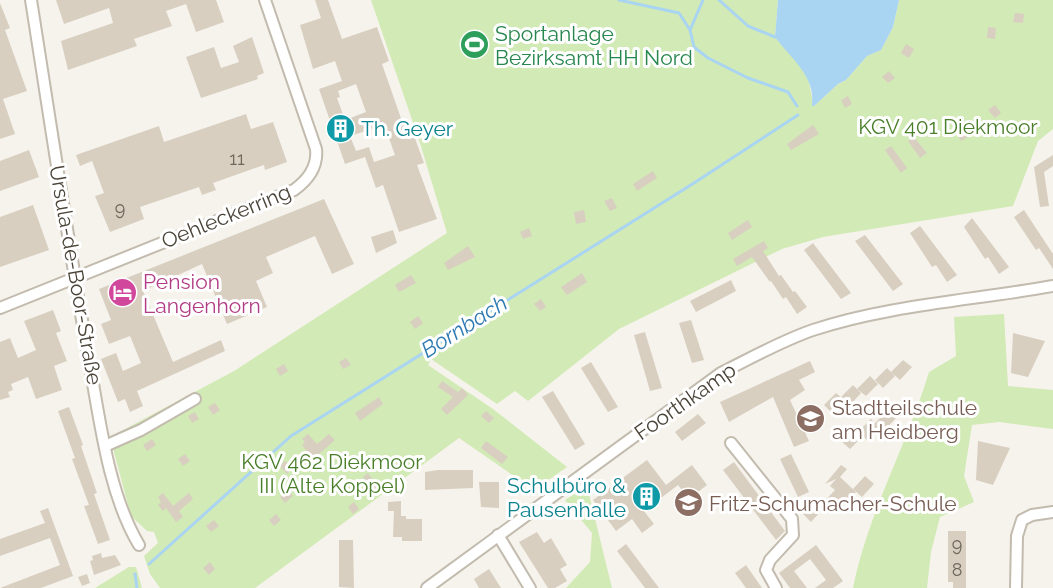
<svg xmlns="http://www.w3.org/2000/svg" width="1053" height="588" font-family="Raleway,sans-serif">
<style>
.green{fill:#d2eab5}
.water{fill:#a9d4f2}
.lines{fill:none;stroke-linecap:round;stroke-linejoin:round}
.stream{stroke:#a9d4f2;stroke-width:3}
.building{fill:#d8cfc1;fill-rule:evenodd}
.minor-casing{stroke:#c2bbae;stroke-width:14}
.minor{stroke:#fff;stroke-width:10}
.labels{text-anchor:middle;dominant-baseline:central;stroke-width:6;stroke-linejoin:round;paint-order:stroke}
.number-label{font-size:18px;fill:#6e675b}
.leisure-label{font-size:21px;fill:#27864d;stroke:#fff;text-anchor:start}
.park-label{font-size:21px;fill:#4a7f2a;stroke:#fff}
.culture-label{font-size:21px;fill:#0d838f;stroke:#fff;text-anchor:start}
.street-label{font-size:21px;fill:#4b4439;stroke:#fff}
.hotel-label{font-size:21px;fill:#b23c85;stroke:#fff;text-anchor:start}
.education-label{font-size:21px;fill:#785e54;stroke:#fff;text-anchor:start}
.water-label{font-size:22px;font-style:italic;fill:#2e7ab2;stroke:#fff}
</style>
<rect width="100%" height="100%" fill="#f6f3ec"/>
<g class="green">
<path d="M371,0H778L775,37L801,66L808,79L814,106L838,84L846,80L867,56L881,50L893,27L899,0H1053V129L1038,141L1013,206L823,237L782,249L619,329L528,401L515,391L497,404L431,359L428,365L493,409L567,467L534,490L459,438L255,588H160L150,574L144,556L158,543L154,532L147,531L131,516L110,437L234,371L447,233L420,143Z"/>
<path d="M1004,314L1008,386L1053,390V429L999,422L972,425L964,476L974,502L940,517L931,552L927,588H853C868,513 907,445 929,372L956,356L954,317Z"/>
<path d="M587,486L612,588H566L590,562L592,533L565,500Z"/>
<path d="M129,567H136L142,588H95Z"/>
</g>
<path class="water" d="M778,0H899L893,27L881,50L867,56L846,80L838,84L814,106H812C816,76 791,59 775,37Z"/>
<g class="lines">
<g class="stream">
<path d="M619,0L679,13L690,30"/>
<path d="M703,0L690,30L694,47L708,58L748,78L788,92L797,106"/>
<path d="M719,0L748,26L775,37"/>
<path d="M149,564L291,436L694,183L798,115"/>
<path d="M135,574L137,588"/>
</g>
</g>
<g class="building">
<path d="M56,0H216L224,22L196,32L186,4L166,11L172,26L134,39L137,46L68,70L61,41L113,23L109,8L64,24Z"/>
<path d="M315,0H328L342,39L377,27L389,61L382,64L403,124L409,122L424,163L417,165L437,219L399,232L383,185L376,188L365,157L345,164L319,89L342,81L335,61L313,69L300,25L321,18ZM356,84L366,112L345,120L337,98L340,97L338,91ZM372,129L374,134L386,130L395,155L374,162L369,147L356,151L350,136Z"/>
<path d="M0,3L10,28L5,30L27,91L3,99L15,134L0,139Z"/>
<path d="M1015,13L1024,14L1023,23L1013,22Z"/>
<path d="M988,27L996,28L995,39L987,38Z"/>
<path d="M252,37L264,73L257,76L258,79L201,98L186,57L214,47L221,68L239,62L233,46Z"/>
<path d="M906,44L914,49L909,58L901,53Z"/>
<path d="M889,71L895,78L888,83L882,77Z"/>
<path d="M848,96L852,104L845,108L841,100Z"/>
<path d="M995,105L1001,113L995,118L988,110Z"/>
<path d="M246,114L251,129L273,122L287,162L265,170L264,165L213,183L216,190L202,195L199,187L140,207L144,219L110,232L95,196L104,193L92,161L80,166L76,155L159,126L164,142Z"/>
<path d="M813,125L819,134L791,150L787,144Z"/>
<path d="M963,128L968,137L961,141L956,132Z"/>
<path d="M914,137L927,153L920,158L908,141Z"/>
<path d="M891,146L907,168L901,173L885,150Z"/>
<path d="M29,150L39,177L0,191V161Z"/>
<path d="M1053,155V166L1044,172L1049,206L1040,207L1034,167Z"/>
<path d="M653,171L657,178L637,191L633,184Z"/>
<path d="M612,198L617,208L610,211L604,201Z"/>
<path d="M324,199L354,264L332,274L315,236L266,257L273,273L256,281L267,307L227,324L202,264L143,291L173,362L221,340L225,351L137,391L143,406L130,412L125,399L118,402L101,359L116,353L123,371L141,363L130,336L109,344L101,324L111,320L99,289Z"/>
<path d="M33,205L49,250L0,267V217Z"/>
<path d="M584,210L586,222L576,224L574,212Z"/>
<path d="M1024,210L1053,254V269L1039,248L1036,250L1014,217Z"/>
<path d="M972,218L1009,267L999,274L988,257L985,259L964,227Z"/>
<path d="M748,220L752,227L732,240L728,233Z"/>
<path d="M920,226L957,275L947,282L936,265L932,267L910,233Z"/>
<path d="M529,228L532,236L523,239L520,232Z"/>
<path d="M393,230L397,243L376,253L371,237Z"/>
<path d="M865,235L903,284L893,291L855,241Z"/>
<path d="M764,241L768,248L763,251L779,276L781,275L793,292L795,291L807,307L797,314L786,297L783,299L771,281L770,282L752,257L737,266L733,259Z"/>
<path d="M813,243L851,293L841,299L804,250Z"/>
<path d="M468,246L475,257L448,270L444,263Z"/>
<path d="M582,273L587,282L567,295L561,287Z"/>
<path d="M411,275L416,283L399,292L395,285Z"/>
<path d="M731,280L736,291L696,312L690,301Z"/>
<path d="M541,299L546,307L540,311L534,304Z"/>
<path d="M53,310L61,331L56,333L67,361L54,366L62,390L36,399L28,377L11,384L13,390L8,392L10,397L0,400V342L10,338L18,358L36,350L24,321Z"/>
<path d="M418,316L423,323L415,329L410,322Z"/>
<path d="M691,320L704,360L692,363L679,323Z"/>
<path d="M645,332L662,388L650,391L634,335Z"/>
<path d="M1013,333L1045,341L1028,377L1011,373Z"/>
<path d="M346,358L351,365L343,369L339,362Z"/>
<path d="M903,360L912,367L900,380L891,372Z"/>
<path d="M810,361L815,372L799,380L805,390L790,400L809,441L794,447L773,397L729,422L720,402Z"/>
<path d="M591,362L618,407L608,412L581,368Z"/>
<path d="M284,364L288,371L280,376L276,369Z"/>
<path d="M887,368L895,376L883,388L875,380Z"/>
<path d="M870,376L878,384L866,396L857,389Z"/>
<path d="M442,381L458,392L462,388L468,395L447,415L441,409L453,397L438,387Z"/>
<path d="M853,385L861,393L850,405L841,397Z"/>
<path d="M553,391L585,444L575,450L542,397Z"/>
<path d="M836,393L844,400L832,413L824,405Z"/>
<path d="M379,397L383,404L360,421L355,413Z"/>
<path d="M215,403L220,410L213,415L208,407Z"/>
<path d="M69,407L83,445L81,446L97,493L94,494L110,540L98,544L84,506L89,505L72,459L75,458L58,411Z"/>
<path d="M888,410L896,418L884,431L875,423Z"/>
<path d="M486,411L494,418L489,423L481,416Z"/>
<path d="M195,412L199,419L192,423L188,416Z"/>
<path d="M698,414L706,423L682,441L675,432Z"/>
<path d="M871,419L879,427L867,440L863,436L850,449L841,441L854,427L861,434L858,432Z"/>
<path d="M308,434L317,444L329,434L335,440L313,459L302,445L305,442L302,439Z"/>
<path d="M152,439L156,445L147,451L143,445Z"/>
<path d="M486,441L508,457L502,464L481,448Z"/>
<path d="M978,441L1010,448L993,485L976,480Z"/>
<path d="M185,454L190,461L183,466L178,459Z"/>
<path d="M791,454L809,492L798,497L780,459Z"/>
<path d="M647,460L666,485L692,465L707,485L689,499L678,485L644,511L654,524L642,533L632,519L616,531L593,500Z"/>
<path d="M285,461L292,468L287,474L280,466Z"/>
<path d="M734,462L785,531L776,540L723,470Z"/>
<path d="M841,465L847,469L840,477L856,492L844,505L840,501L828,514L820,506L835,490L830,486L836,479L825,484Z"/>
<path d="M438,470H473V488L425,490V472Z"/>
<path d="M368,473L381,491L376,495L363,477Z"/>
<path d="M865,476L874,484L862,497L853,489Z"/>
<path d="M479,482H499V508L481,507Z"/>
<path d="M288,490L293,496L285,503L280,497Z"/>
<path d="M163,493L173,506L189,493L193,499L179,511L183,517L176,522L166,508L163,511L158,505L161,502L158,497Z"/>
<path d="M401,501V516H406V519H422V541H402V537H393L394,511H388V502Z"/>
<path d="M815,501L823,509L811,522L803,514Z"/>
<path d="M354,502L359,509L353,514L348,507Z"/>
<path d="M48,508L73,576L41,588H0L60,565L50,538L0,556V539L45,523L40,511Z"/>
<path d="M276,514L281,520L274,526L269,520Z"/>
<path d="M214,520L219,526L211,532L206,526Z"/>
<path d="M948,531H966V588H953V582H948Z"/>
<path d="M537,532L544,543L551,538L567,565L560,569L567,581L555,588H548L519,542Z"/>
<path d="M339,540H353L354,588L339,587Z"/>
<path d="M626,544L659,588H645L617,551Z"/>
<path d="M816,545L843,581L833,588H815L826,580L810,559L794,571L807,588H790L779,573Z"/>
<path d="M101,553L102,558L115,555L121,565L94,575L90,561L93,560L92,556Z"/>
<path d="M210,562L215,569L209,575L203,568Z"/>
<path d="M746,565L762,588H746L735,573Z"/>
<path d="M489,569L501,588H479L474,579Z"/>
<path d="M87,574L90,583L82,586L78,577Z"/>
</g>
<g class="lines">
<defs>
<g id="minor">
<path d="M31,0C50,120 68,241 89,361C100,420 108,493 139,545"/>
<path d="M0,308L294,190C308,180 318,167 316,149L265,0"/>
<path d="M731,443L792,519L793,535L770,560L766,570L776,588"/>
<path d="M105,446L141,430L195,399"/>
<path d="M498,535L530,588"/>
<path d="M427,588L721,373C751,358 781,341 813,330C888,305 975,300 1053,286"/>
<path d="M1016,588L1017,536L1022,520L1032,515L1053,512"/>
</g>
</defs>
<use href="#minor" class="minor-casing"/>
<use href="#minor" class="minor"/>
</g>
<defs>
<symbol id="stadium-disc" viewBox="-11 -11 22 22"><circle r="9.5" fill="#2e9e5b" stroke="#fff"/><path d="M0-5a6.5 5 0 1 0 0 10a6.5 5 0 1 0 0-10ZM-3.5-1.8h7v3.6h-7Z" fill="#fff"/></symbol>
<symbol id="building-disc" viewBox="-11 -11 22 22"><circle r="9.5" fill="#0f9aa8" stroke="#fff"/><path d="M-4-6H4V6H1V3H-1V6H-4ZM-2.5-4.3h1.7v1.8h-1.7ZM.8-4.3h1.7v1.8H.8ZM-2.5-1h1.7V.8h-1.7ZM.8-1h1.7V.8H.8Z" fill="#fff"/></symbol>
<symbol id="hotel-disc" viewBox="-11 -11 22 22"><circle r="9.5" fill="#d1479c" stroke="#fff"/><path d="M-6-4.5h1.5V1H6V5H4.5V3h-9V5H-6ZM-4 0a1.8 1.8 0 1 1 3.6 0ZM.5 0V-2.5h3Q6-2.5 6 0Z" fill="#fff"/></symbol>
<symbol id="school-disc" viewBox="-11 -11 22 22"><circle r="9.5" fill="#8d6e63" stroke="#fff"/><path d="M0-5L7-2L0 1L-7-2ZM-4 1L0 2.5L4 1V4Q0 6-4 4Z" fill="#fff"/></symbol>
</defs>
<g fill-rule="evenodd">
<use href="#stadium-disc" x="458" y="28" width="33" height="33"/>
<use href="#building-disc" x="324" y="112" width="33" height="33"/>
<use href="#hotel-disc" x="106" y="276" width="33" height="33"/>
<use href="#school-disc" x="794" y="402" width="33" height="33"/>
<use href="#building-disc" x="630" y="480" width="33" height="33"/>
<use href="#school-disc" x="672" y="486" width="33" height="33"/>
</g>
<g class="labels">
<g class="number-label">
<text x="237" y="158">11</text>
<text x="120" y="208">9</text>
<text x="957" y="544">9</text>
<text x="957" y="569">8</text>
</g>
<g class="leisure-label">
<text x="495" y="33">Sportanlage<tspan x="495" dy="24">Bezirksamt HH Nord</tspan></text>
</g>
<g class="park-label">
<text x="948" y="126">KGV 401 Diekmoor</text>
<text x="332" y="461">KGV 462 Diekmoor<tspan x="332" dy="24">III (Alte Koppel)</tspan></text>
</g>
<g class="culture-label">
<text x="361" y="128">Th. Geyer</text>
<text x="626" y="485" text-anchor="end">Schulbüro &amp;<tspan x="626" dy="24">Pausenhalle</tspan></text>
</g>
<g class="street-label">
<text transform="translate(226 216) rotate(-22)">Oehleckerring</text>
<text transform="translate(76 275) rotate(80)">Ursula-de-Boor-Straße</text>
<text transform="translate(685 401) rotate(-35)">Foorthkamp</text>
</g>
<g class="hotel-label">
<text x="143" y="281">Pension<tspan x="143" dy="24">Langenhorn</tspan></text>
</g>
<g class="education-label">
<text x="832" y="407">Stadtteilschule<tspan x="832" dy="24">am Heidberg</tspan></text>
<text x="709" y="503">Fritz-Schumacher-Schule</text>
</g>
<g class="water-label">
<text transform="translate(464 326) rotate(-32)">Bornbach</text>
</g>
</g>
</svg>
